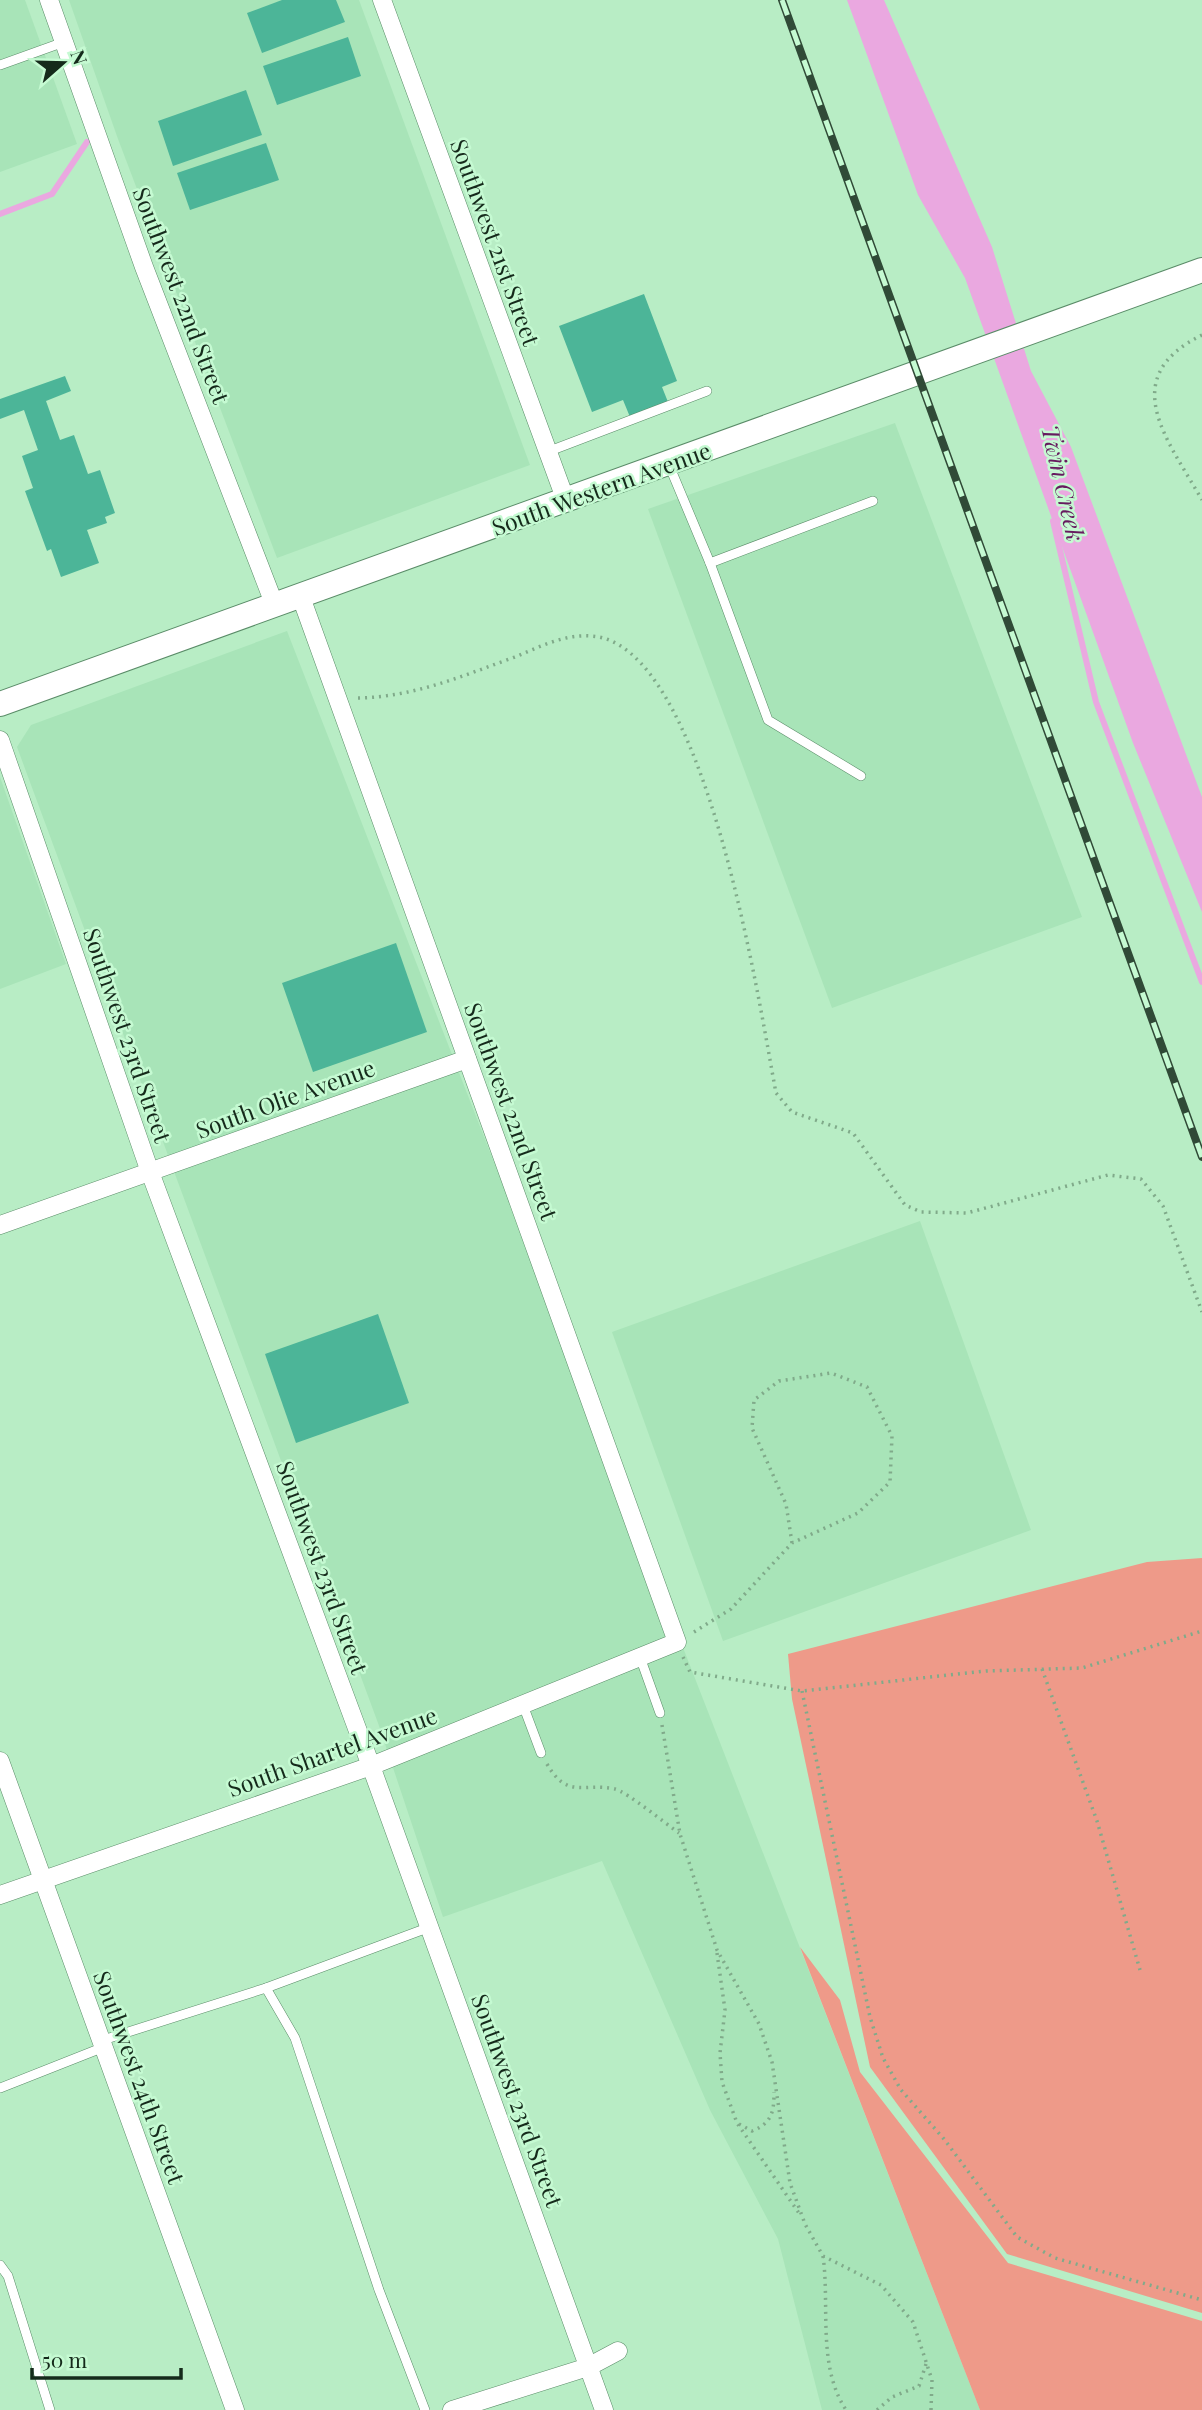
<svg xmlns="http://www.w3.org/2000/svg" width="1202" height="2410" font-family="'Playfair Display',serif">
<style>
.built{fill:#a8e4b8}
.green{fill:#ee9a89}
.water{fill:#eaa8e0}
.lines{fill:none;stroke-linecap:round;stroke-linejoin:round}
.stream{stroke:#eaa8e0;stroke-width:6}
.building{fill:#4cb598}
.service-casing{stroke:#5a8c68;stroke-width:10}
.minor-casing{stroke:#5a8c68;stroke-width:19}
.secondary-casing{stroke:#5a8c68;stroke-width:26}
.path{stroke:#80aa8a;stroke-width:3.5;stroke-dasharray:2 5;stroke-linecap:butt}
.service{stroke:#fff;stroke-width:9}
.minor{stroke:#fff;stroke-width:18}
.secondary{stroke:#fff;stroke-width:24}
.rail-casing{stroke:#304a37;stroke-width:8}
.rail{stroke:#c5fad2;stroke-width:5;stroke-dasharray:16;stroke-linecap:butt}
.labels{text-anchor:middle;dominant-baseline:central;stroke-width:5;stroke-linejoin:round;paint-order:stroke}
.street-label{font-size:23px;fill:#152a1b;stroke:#c5fad2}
.water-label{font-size:24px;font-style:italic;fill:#661a5f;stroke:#c5fad2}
</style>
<rect width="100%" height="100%" fill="#b8edc5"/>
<g class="built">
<path d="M0,0H25L77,144L0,172Z"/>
<path d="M69,0H359L530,465L277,558L118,139Z"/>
<path d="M895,423L1082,917L832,1008L648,509Z"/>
<path d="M287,631L980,2410H822L778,2239L710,2110L602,1861L443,1917L378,1723L17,747L31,725Z"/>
<path d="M0,777L66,964L0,989Z"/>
<path d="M920,1221L1031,1530L723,1641L612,1332Z"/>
</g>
<g class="green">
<path d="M1202,1558V2313L1007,2254L870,2067L792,1699L788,1654L1147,1562Z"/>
<path d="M800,1947L840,2000L860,2072L1008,2263L1202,2321V2410H980Z"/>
</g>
<path class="water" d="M847,0H884L992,247L1031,371L1071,447L1202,797V912L1133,743L965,278L918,195Z"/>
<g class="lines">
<g class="stream">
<path d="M0,214L52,194L87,142"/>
<path d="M1053,521L1096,702L1202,982"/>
</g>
</g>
<g class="building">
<path d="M282,0H336L345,22L262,53L247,13Z"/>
<path d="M348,37L361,76L277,105L263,66Z"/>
<path d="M246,90L262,135L173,166L158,121Z"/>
<path d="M266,143L279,180L190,210L177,173Z"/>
<path d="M644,294L677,381L662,387L668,402L630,417L623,400L592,412L559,326Z"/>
<path d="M65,376L71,391L46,401L60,440L74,435L88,474L100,470L115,513L105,517L107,523L87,530L99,563L61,577L51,549L47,551L25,491L33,488L22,456L38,450L24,410L0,419V399Z"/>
<path d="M396,943L427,1032L313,1072L282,983Z"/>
<path d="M378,1314L409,1403L296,1443L265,1354Z"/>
</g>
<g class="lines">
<defs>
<g id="service">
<path d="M0,65L64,42"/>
<path d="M547,452L707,391"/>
<path d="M669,465L710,563L873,501"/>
<path d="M710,563L768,720L861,776"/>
<path d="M640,1657L660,1713"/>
<path d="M523,1705L541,1753"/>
<path d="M266,1988L295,2038L379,2290L425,2410"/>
<path d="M100,2041L266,1988L430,1927"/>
<path d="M0,2088L104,2047"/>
<path d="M0,2265L8,2276L50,2410"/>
</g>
<g id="minor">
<path d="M49,0L144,267L275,606"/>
<path d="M382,0L566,501"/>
<path d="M0,740L150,1172L371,1766L604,2410"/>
<path d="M0,1225L467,1059"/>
<path d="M0,1761L235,2410"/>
<path d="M0,1895L371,1766L677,1642L301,597"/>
<path d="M452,2410L588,2367L618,2351"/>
</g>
<path id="secondary" d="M0,704L1202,270"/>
</defs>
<use href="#service" class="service-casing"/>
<use href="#minor" class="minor-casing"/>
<use href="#secondary" class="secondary-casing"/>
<g class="path">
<path d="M1202,335C1115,378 1168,440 1202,500"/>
<path d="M358,698C414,697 462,676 515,657C539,647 564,634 591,636C705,642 759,1003 776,1093L792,1112L853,1133L905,1205L921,1212L967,1213L1108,1175L1141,1179L1163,1206L1202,1312"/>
<path d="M694,1632L731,1609L792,1543L858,1513L890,1482L892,1436L867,1387L831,1373L779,1381L754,1400L752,1428L786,1504L792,1543"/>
<path d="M683,1657L690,1672L802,1691L986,1671L1082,1668L1202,1631"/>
<path d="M1042,1669L1097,1821L1140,1970"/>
<path d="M802,1691L870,2017L883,2058L901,2090L944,2139L1017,2237L1055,2258L1202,2300"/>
<path d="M662,1725L680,1834L717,1950L759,2024L772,2062L790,2183L805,2224L823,2256L881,2285L913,2322L932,2380L931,2410"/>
<path d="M547,1764C568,1800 583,1782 615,1789C627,1792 666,1824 679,1833"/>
<path d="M717,1953L725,2010L720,2053L722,2082L737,2123L801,2216"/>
<path d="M739,2124L752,2131C772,2123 774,2112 774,2092"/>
<path d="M823,2256C830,2306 817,2366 846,2410"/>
<path d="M877,2410L892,2397L919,2386L926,2364"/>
</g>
<use href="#service" class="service"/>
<use href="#minor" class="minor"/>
<use href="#secondary" class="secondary"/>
<defs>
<path id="rail" d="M782,0L1202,1157"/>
</defs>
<use href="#rail" class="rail-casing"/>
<use href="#rail" class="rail"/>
</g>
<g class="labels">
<g class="street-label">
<text transform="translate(496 242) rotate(70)">Southwest 21st Street</text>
<text transform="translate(182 295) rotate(69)">Southwest 22nd Street</text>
<text transform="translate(601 488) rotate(-20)">South Western Avenue</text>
<text transform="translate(128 1035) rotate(71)">Southwest 23rd Street</text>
<text transform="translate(285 1098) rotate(-20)">South Olie Avenue</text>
<text transform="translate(512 1111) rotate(70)">Southwest 22nd Street</text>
<text transform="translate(323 1567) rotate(70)">Southwest 23rd Street</text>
<text transform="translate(332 1751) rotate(-20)">South Shartel Avenue</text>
<text transform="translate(140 2077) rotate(70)">Southwest 24th Street</text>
<text transform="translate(518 2100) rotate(70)">Southwest 23rd Street</text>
</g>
<g class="water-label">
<text transform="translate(1064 483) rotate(77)">Twin Creek</text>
</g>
</g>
<g transform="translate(63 63) rotate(70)" stroke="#c5fad2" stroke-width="5" paint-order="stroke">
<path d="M0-5L12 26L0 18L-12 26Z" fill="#152a1b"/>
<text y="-10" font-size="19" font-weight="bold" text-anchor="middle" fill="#152a1b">N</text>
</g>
<path d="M32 2368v10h149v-10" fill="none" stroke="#152a1b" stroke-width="3.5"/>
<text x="42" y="2368" font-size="21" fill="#152a1b" stroke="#c5fad2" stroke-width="5" paint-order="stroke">50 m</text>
</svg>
